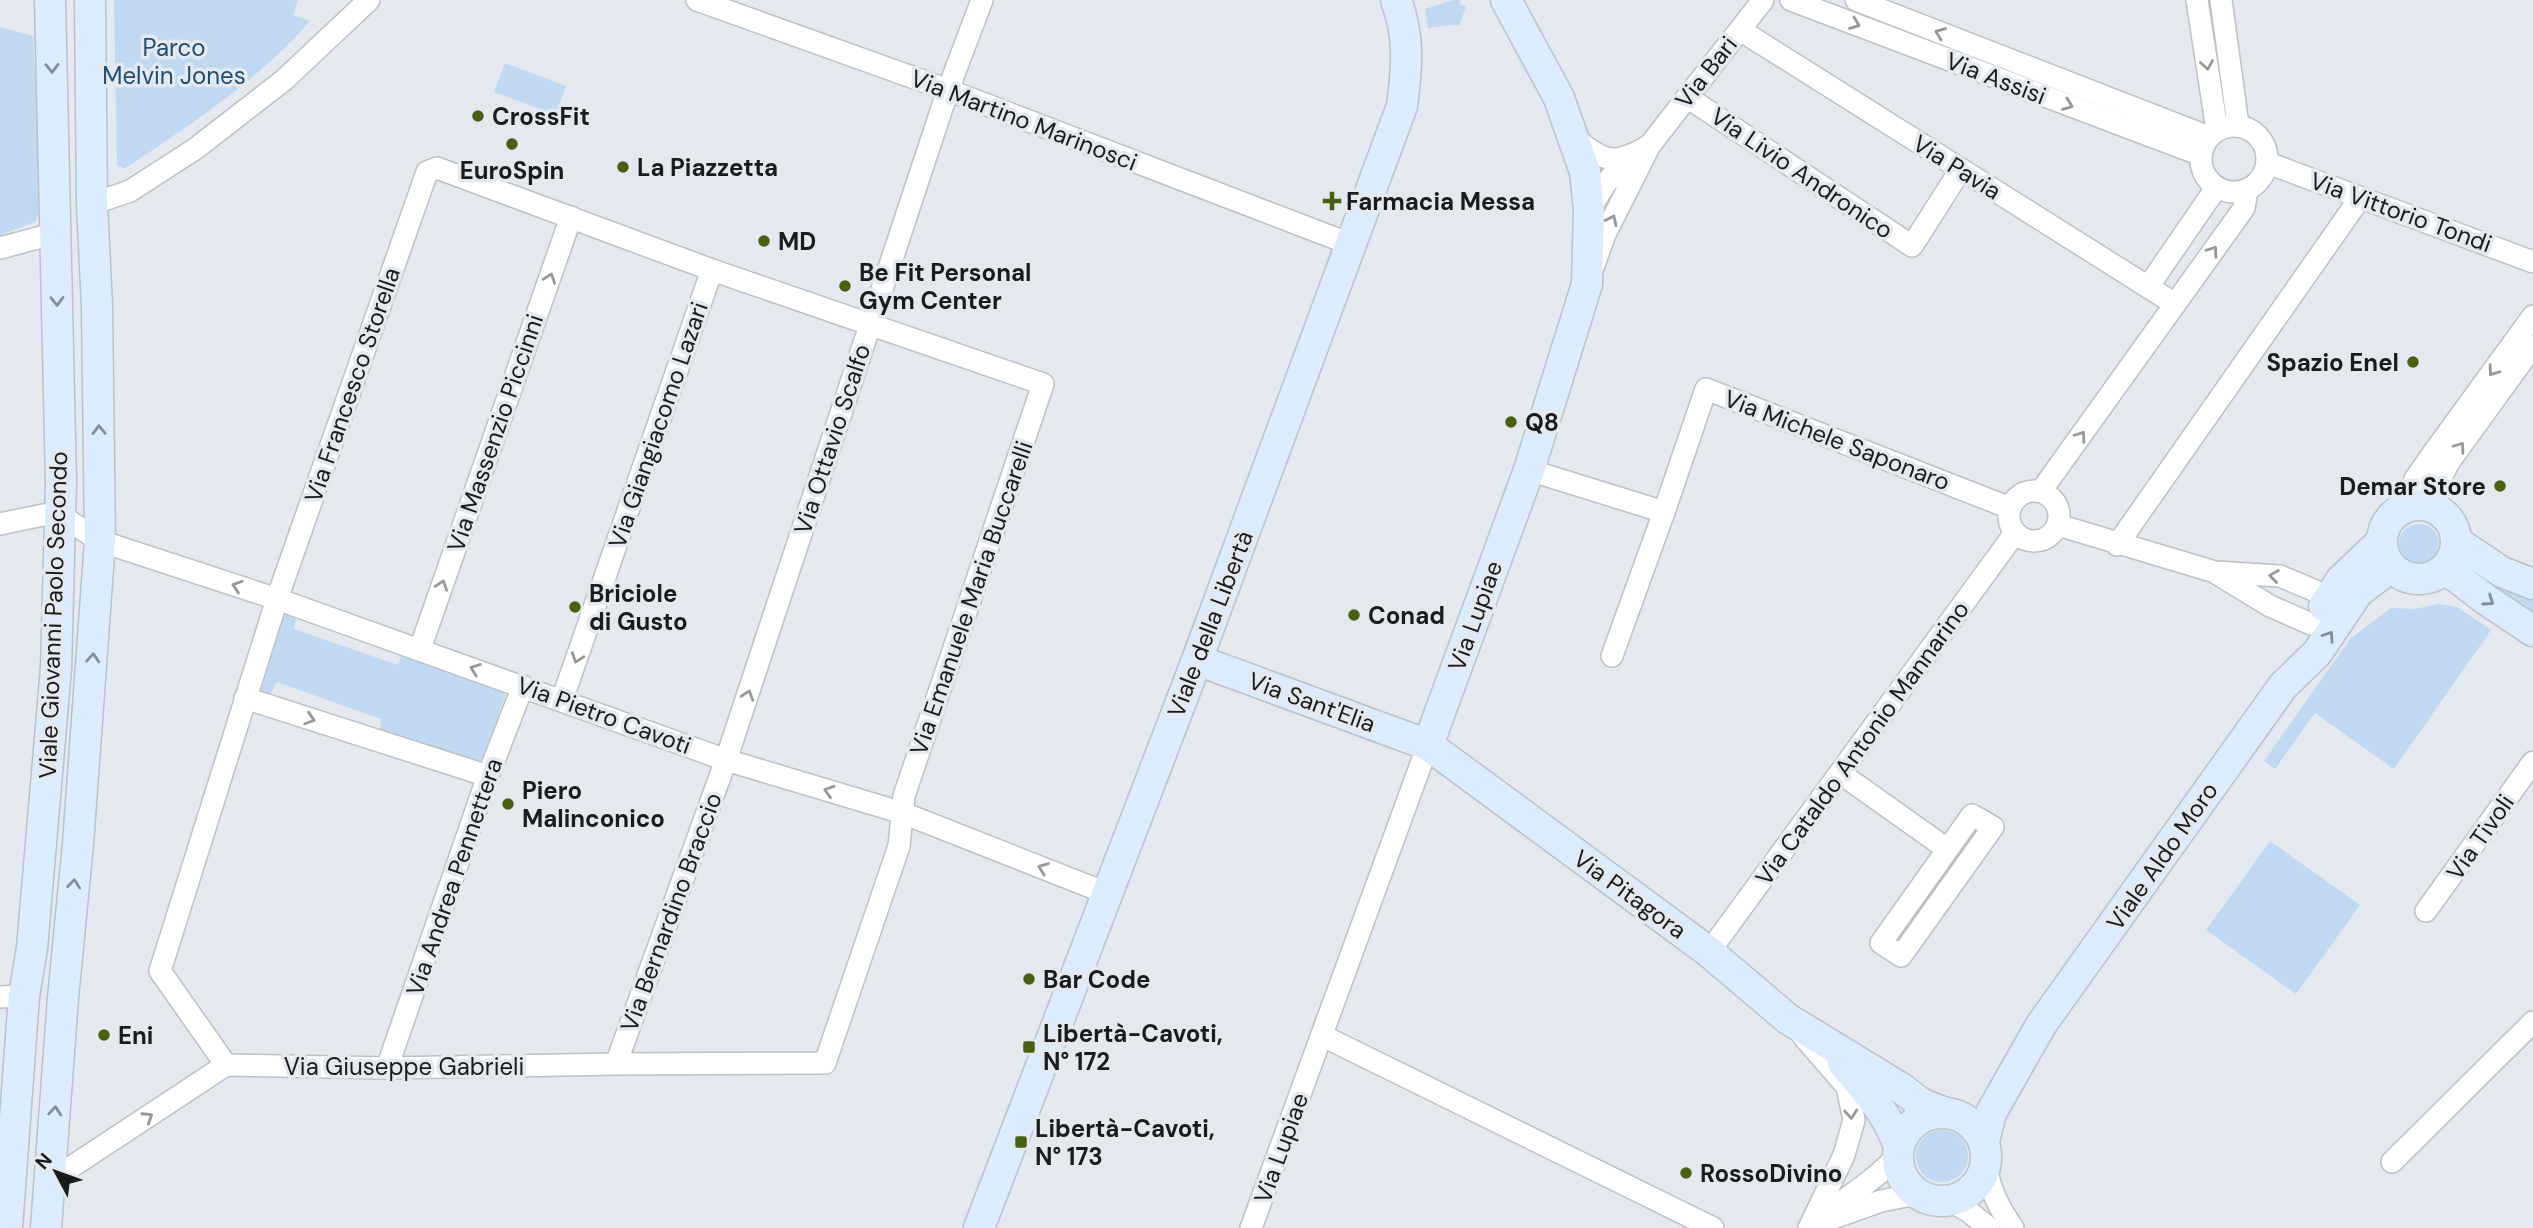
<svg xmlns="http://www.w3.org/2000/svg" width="2533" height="1228" font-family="'DM Sans',sans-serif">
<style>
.green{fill:#c0d8f1}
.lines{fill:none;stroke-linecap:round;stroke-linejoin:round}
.street-casing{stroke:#bcc1c6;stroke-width:24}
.secondary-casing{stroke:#bcc1c6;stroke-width:33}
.street{stroke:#fff;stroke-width:21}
.secondary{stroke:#dbecfe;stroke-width:30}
.oneway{stroke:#989899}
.oneway2{stroke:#848e99}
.poi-dot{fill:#476110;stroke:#e4e9ef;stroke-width:2.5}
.labels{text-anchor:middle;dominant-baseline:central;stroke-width:7;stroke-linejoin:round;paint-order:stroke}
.park-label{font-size:24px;fill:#204c74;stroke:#e4e9ef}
.street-label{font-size:24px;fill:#191b1d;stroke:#e4e9ef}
.poi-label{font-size:24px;font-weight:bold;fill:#191b1d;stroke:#e4e9ef;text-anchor:start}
</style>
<rect width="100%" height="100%" fill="#e4e9ef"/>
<g class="green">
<path d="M114,0H298L293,15L310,21C258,81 189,126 124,169L117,165Z"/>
<path d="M1453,0H1460L1459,4L1466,7L1459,26L1451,25L1428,28L1425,9Z"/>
<path d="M0,27L33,36L42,206L35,222L0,235Z"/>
<path d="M505,63L566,86L556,115L494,92Z"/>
<circle cx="2419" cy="544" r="20"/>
<path d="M2466,558L2533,595V620L2462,567Z"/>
<path d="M2438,604L2457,607L2491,630L2394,769L2315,713L2275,769L2264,761L2350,639L2391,608L2415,609Z"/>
<path d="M286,614L296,619L294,629L398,665L401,656L405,654L503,688L505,696L483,760L479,763L380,732L381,719L277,682L270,695L260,691L282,616Z"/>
<path d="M2270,841L2360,905L2296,994L2206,930Z"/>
<circle cx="1942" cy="1156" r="26"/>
</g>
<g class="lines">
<defs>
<g id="street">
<path d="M697,0L948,90L1350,244"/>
<path d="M1791,0L2201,155"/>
<path d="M1856,0L2209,137"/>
<path d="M2197,0L2217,130"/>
<path d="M2221,0L2238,125"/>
<path d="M1740,30L2175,304"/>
<path d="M1687,97L1912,246L1961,169"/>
<circle cx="2234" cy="159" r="33"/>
<path d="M1573,137C1605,162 1614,167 1650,145"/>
<path d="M2268,163L2533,262"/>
<path d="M437,168L712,270L1043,384L904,796L899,846L825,1063L616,1064L387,1068L226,1065L160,971L277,599L427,172Z"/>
<path d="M92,204L130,191L195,149L284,80L369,0"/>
<path d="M1589,210L1606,183L1627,159"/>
<path d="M0,248L56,233"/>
<path d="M1594,265L1605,234L1650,145L1763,0"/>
<path d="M2148,287L2216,188"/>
<path d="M1529,470L1664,512L1706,389L2010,508"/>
<path d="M2041,491L2244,208L2247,190"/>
<circle cx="2034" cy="516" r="25"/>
<path d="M2406,507L2415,479L2434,452L2533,316"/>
<path d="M2434,508L2435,489L2449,462L2533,346"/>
<path d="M0,524L43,515H60L100,541L277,599L726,760L903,813L1106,893"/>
<path d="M2058,525L2215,572L2280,576L2330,597"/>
<path d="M2117,545L2360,198"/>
<path d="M2216,573L2270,606L2311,624"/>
<path d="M420,649L571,217"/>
<path d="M1612,656L1664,512"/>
<path d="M245,698L488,776"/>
<path d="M562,700L712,270"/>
<path d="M1840,773L1947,849"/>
<path d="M1972,815L1993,827L1901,956L1881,943Z"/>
<path d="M2426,911L2533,762"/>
<path d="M1709,952L2015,533"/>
<path d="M0,997L24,996"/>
<path d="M1323,1036L1713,1228"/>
<path d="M1803,1036L1847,1087L1854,1120L1844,1155L1809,1228"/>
<path d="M616,1064L726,760L948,90L982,0"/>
<path d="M387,1068L488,776L523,686"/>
<path d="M2392,1162L2533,1022"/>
<path d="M1986,1166C1990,1190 1999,1208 2013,1228"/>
<path d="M50,1181L226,1065"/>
<path d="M1950,1201L1968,1211L1989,1228"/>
<path d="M1822,1222L1881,1201L1917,1194"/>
<path d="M1815,1223C1841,1200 1874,1182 1898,1155"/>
<path d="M1251,1228L1428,745"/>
</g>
<g id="secondary">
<circle cx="2419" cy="542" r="37"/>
<path d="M2457,542L2502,572L2533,584"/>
<path d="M2446,569L2485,599L2533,631"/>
<path d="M2324,606L2341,580L2381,542"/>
<path d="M1197,660L1428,745L1709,952L1788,1019L1901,1088L1922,1104L1943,1112"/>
<path d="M1428,745L1529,470L1587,284L1589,210L1585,172L1559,98L1506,0"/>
<path d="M1843,1063C1866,1090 1888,1114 1899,1147"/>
<circle cx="1942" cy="1157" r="44"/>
<path d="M1984,1141L1991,1113L2041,1025L2283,686L2317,653L2358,592L2391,567"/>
<path d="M7,1228L24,996L32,948L56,668L61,482L50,0"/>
<path d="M46,1228L63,998L78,844L100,541L97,307L92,204L90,0"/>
<path d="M979,1228L1197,660L1402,106C1407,68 1410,37 1396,0"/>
</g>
</defs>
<use href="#street" class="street-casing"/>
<use href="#secondary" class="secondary-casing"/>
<use href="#street" class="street"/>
<use href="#secondary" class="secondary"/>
</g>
<defs><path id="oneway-chevron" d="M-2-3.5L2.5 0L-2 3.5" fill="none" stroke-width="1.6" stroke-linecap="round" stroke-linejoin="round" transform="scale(1.75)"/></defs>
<g class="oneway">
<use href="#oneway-chevron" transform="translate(1855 24) rotate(21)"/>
<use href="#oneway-chevron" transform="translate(1940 33) rotate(-159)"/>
<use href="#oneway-chevron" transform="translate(2207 65) rotate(81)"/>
<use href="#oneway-chevron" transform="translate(2068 105) rotate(21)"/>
<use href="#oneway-chevron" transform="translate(1612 220) rotate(-64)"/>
<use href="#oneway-chevron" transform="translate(2213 251) rotate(-54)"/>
<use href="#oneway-chevron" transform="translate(550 278) rotate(-71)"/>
<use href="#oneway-chevron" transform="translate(2493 371) rotate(126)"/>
<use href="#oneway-chevron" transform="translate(2081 436) rotate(-54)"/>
<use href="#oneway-chevron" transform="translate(2460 447) rotate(-54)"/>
<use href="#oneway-chevron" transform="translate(2274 576) rotate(-172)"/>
<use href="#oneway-chevron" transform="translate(442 585) rotate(-71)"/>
<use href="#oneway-chevron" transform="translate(237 586) rotate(-162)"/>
<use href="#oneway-chevron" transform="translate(577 658) rotate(109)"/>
<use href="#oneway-chevron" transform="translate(475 669) rotate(-160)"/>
<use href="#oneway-chevron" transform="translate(748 695) rotate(-72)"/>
<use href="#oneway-chevron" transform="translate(310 719) rotate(18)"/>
<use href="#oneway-chevron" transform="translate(829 791) rotate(-163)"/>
<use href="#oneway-chevron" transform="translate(1043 868) rotate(-159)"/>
<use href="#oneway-chevron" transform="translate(1851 1114) rotate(85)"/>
<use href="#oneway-chevron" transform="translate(148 1117) rotate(-33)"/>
</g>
<g class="oneway2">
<use href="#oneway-chevron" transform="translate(52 68) rotate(89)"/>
<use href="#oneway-chevron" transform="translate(57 301) rotate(89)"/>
<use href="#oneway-chevron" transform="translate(99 430) rotate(-91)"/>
<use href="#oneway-chevron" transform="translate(2489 601) rotate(35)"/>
<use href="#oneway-chevron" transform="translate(2329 636) rotate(-56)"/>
<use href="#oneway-chevron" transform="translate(93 658) rotate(-86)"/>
<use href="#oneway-chevron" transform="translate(74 884) rotate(-84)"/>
<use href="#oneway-chevron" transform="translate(55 1111) rotate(-86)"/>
</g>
<g class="poi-dot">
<circle cx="478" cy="116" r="7"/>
<circle cx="512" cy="144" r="7"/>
<circle cx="623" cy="167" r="7"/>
<path d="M1328.5 190.5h7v7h7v7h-7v7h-7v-7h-7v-7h7z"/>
<circle cx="764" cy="241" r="7"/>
<circle cx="845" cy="286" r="7"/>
<circle cx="2413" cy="362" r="7"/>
<circle cx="1511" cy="422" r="7"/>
<circle cx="2500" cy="486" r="7"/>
<circle cx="575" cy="607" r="7"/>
<circle cx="1354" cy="615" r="7"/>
<circle cx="508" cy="804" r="7"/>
<circle cx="1029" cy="979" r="7"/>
<circle cx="104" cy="1035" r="7"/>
<rect x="1022" y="1040" width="14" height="14" rx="3.5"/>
<rect x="1014" y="1135" width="14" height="14" rx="3.5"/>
<circle cx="1686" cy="1173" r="7"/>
</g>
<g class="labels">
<g class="park-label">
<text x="174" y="47">Parco<tspan x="174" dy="28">Melvin Jones</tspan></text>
</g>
<g class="street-label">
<text transform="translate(1706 72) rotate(-52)">Via Bari</text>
<text transform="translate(1996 78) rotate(21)">Via Assisi</text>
<text transform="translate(1024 120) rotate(21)">Via Martino Marinosci</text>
<text transform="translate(1957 167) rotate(32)">Via Pavia</text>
<text transform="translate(1802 173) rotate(34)">Via Livio Andronico</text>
<text transform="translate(2401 212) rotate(20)">Via Vittorio Tondi</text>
<text transform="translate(352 385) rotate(-71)">Via Francesco Storella</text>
<text transform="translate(658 425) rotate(-71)">Via Giangiacomo Lazari</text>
<text transform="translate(495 433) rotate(-71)">Via Massenzio Piccinni</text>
<text transform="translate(832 439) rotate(-72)">Via Ottavio Scalfo</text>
<text transform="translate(1837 440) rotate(21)">Via Michele Saponaro</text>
<text transform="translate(971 598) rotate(-71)">Via Emanuele Maria Buccarelli</text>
<text transform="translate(53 615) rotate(-88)">Viale Giovanni Paolo Secondo</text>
<text transform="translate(1475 616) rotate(-70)">Via Lupiae</text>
<text transform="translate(1210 624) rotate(-69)">Viale della Libertà</text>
<text transform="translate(1312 702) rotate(20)">Via Sant'Elia</text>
<text transform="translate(604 715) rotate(20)">Via Pietro Cavoti</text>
<text transform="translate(1862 743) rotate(-54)">Via Cataldo Antonio Mannarino</text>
<text transform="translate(2480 837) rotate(-55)">Via Tivoli</text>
<text transform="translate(2162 856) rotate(-55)">Viale Aldo Moro</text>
<text transform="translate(454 877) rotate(-71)">Via Andrea Pennettera</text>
<text transform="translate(1630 894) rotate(36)">Via Pitagora</text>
<text transform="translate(671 912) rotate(-70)">Via Bernardino Braccio</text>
<text x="404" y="1066">Via Giuseppe Gabrieli</text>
<text transform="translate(1281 1148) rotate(-70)">Via Lupiae</text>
</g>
<g class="poi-label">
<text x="492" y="116">CrossFit</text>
<text x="637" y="167">La Piazzetta</text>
<text x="512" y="170" text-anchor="middle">EuroSpin</text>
<text x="1346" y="201">Farmacia Messa</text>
<text x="778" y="241">MD</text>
<text x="859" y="272">Be Fit Personal<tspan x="859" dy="28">Gym Center</tspan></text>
<text x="2399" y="362" text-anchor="end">Spazio Enel</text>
<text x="1525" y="422">Q8</text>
<text x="2486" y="486" text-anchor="end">Demar Store</text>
<text x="589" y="593">Briciole<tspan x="589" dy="28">di Gusto</tspan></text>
<text x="1368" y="615">Conad</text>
<text x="522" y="790">Piero<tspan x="522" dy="28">Malinconico</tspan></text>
<text x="1043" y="979">Bar Code</text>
<text x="1043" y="1033">Libertà-Cavoti,<tspan x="1043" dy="28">N° 172</tspan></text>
<text x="118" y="1035">Eni</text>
<text x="1035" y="1128">Libertà-Cavoti,<tspan x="1035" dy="28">N° 173</tspan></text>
<text x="1700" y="1173">RossoDivino</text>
</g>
</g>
<g transform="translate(56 1172) rotate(311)" stroke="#e4e9ef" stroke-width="5" paint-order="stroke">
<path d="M0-5L12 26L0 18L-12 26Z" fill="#191b1d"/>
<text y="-10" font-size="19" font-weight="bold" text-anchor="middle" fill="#191b1d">N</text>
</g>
</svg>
